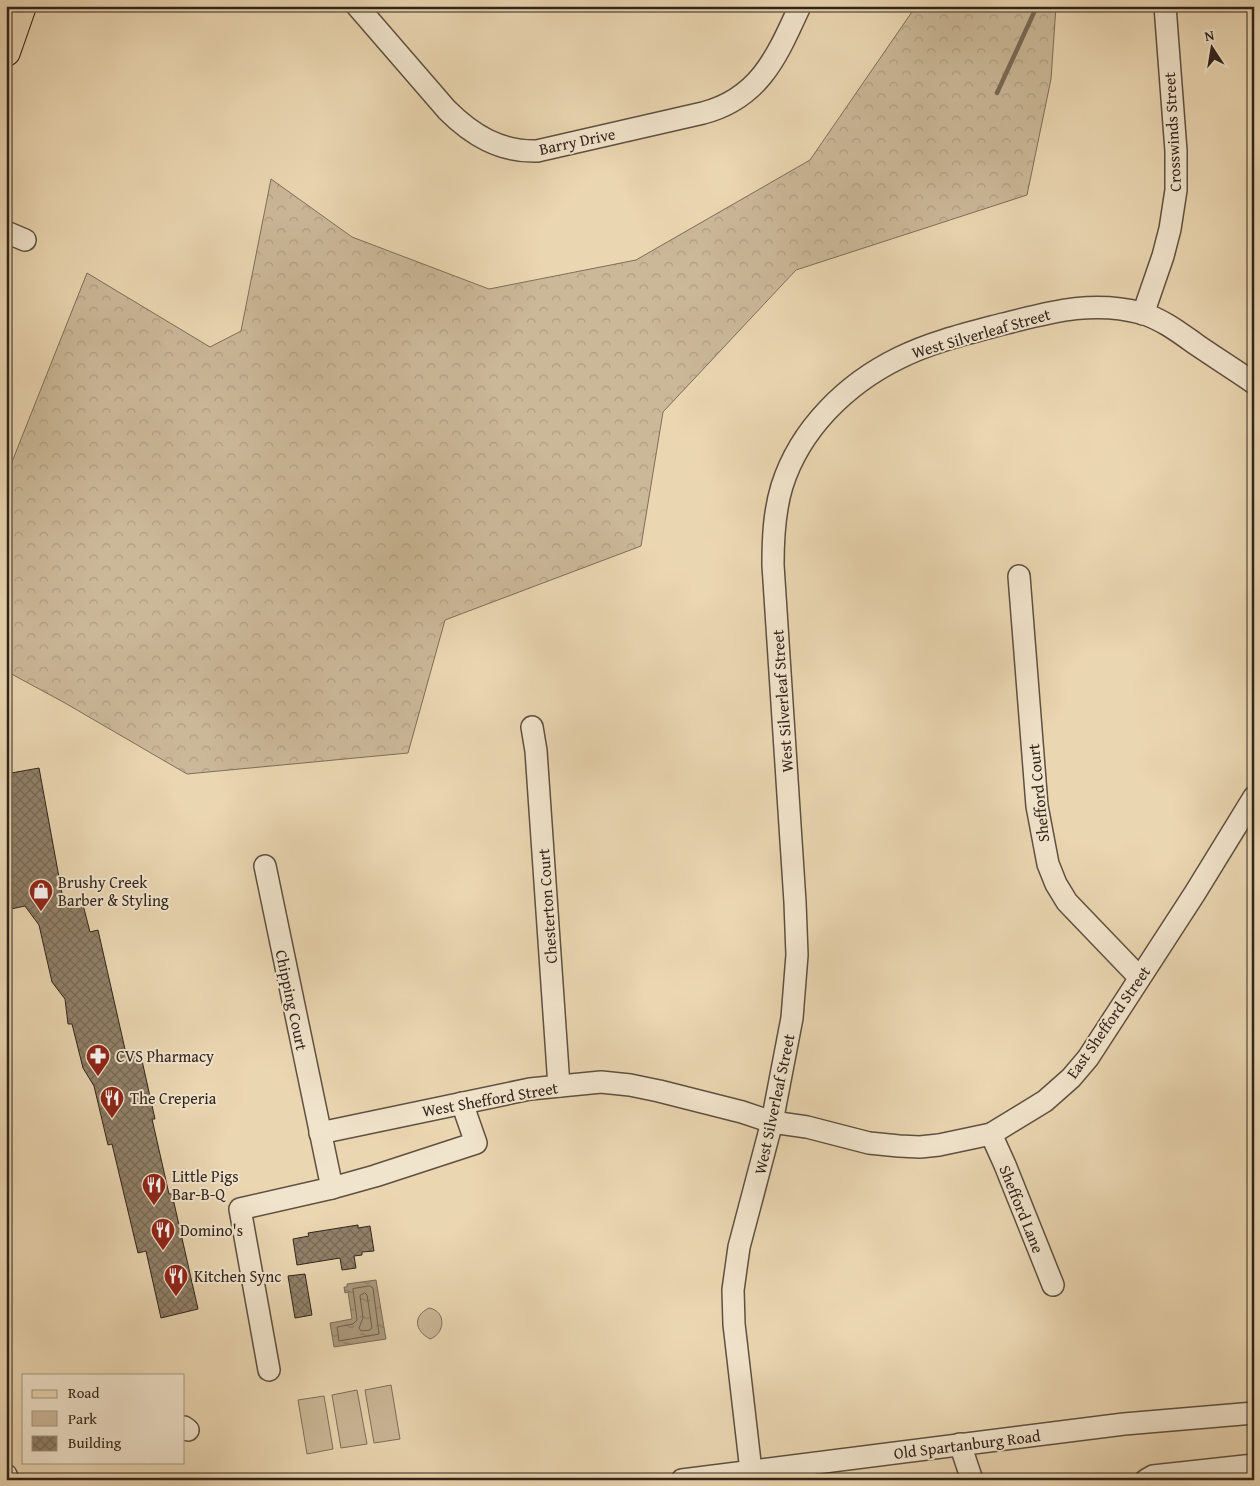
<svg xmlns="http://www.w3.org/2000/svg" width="1260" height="1486" font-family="'Gentium Book Plus',serif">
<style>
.forest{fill:url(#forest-crowns);stroke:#7e6e5a}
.green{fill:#cbb898;stroke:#7e6e5a}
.water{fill:url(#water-ripples);stroke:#7a6a56}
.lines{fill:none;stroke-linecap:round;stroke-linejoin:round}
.shore{stroke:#6e5e4c;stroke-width:1}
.stream{stroke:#7a6a56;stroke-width:4.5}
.building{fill:url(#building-cross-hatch);stroke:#31241b}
.minor-casing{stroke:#5f5040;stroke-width:24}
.major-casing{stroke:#31241b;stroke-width:30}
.minor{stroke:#f1e4cc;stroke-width:21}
.major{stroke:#ead6b1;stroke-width:28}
.labels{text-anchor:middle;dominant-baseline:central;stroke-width:4;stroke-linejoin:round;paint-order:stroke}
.street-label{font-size:16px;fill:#31241b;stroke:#f1e4cc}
.poi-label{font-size:16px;fill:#31241b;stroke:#f1e4cc;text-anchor:start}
</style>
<defs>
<pattern id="forest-crowns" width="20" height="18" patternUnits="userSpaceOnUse" patternTransform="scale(1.25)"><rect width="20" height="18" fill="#cbb898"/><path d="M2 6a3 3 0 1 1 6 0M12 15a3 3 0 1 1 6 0" fill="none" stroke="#af9e82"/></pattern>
<pattern id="water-ripples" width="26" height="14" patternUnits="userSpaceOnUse" patternTransform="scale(1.25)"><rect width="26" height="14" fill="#ab997e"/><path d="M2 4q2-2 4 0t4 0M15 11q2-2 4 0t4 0" fill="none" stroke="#8c7d66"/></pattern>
<pattern id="building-cross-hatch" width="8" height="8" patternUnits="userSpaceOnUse" patternTransform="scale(1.25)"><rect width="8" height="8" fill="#918169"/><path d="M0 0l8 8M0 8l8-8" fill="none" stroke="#776956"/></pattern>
</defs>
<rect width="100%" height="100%" fill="#ead6b1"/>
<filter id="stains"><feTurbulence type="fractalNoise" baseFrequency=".004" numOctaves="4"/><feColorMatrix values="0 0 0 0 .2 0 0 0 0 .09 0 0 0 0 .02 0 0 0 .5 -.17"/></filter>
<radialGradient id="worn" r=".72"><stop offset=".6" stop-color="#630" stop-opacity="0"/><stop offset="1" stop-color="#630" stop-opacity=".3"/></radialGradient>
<path class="forest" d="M916,6H1056L1051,79L1027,195L796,270L663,412L641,546L445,620L408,753L187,774L65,703L6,671V477L87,273L210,347L241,331L271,179L352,237L489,289L636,260L810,160Z"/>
<g class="green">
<path d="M429,1308C447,1311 445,1334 430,1339C414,1330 413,1316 429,1308Z"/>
<path d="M391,1385L400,1439L374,1443L365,1390Z"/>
<path d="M357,1390L367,1444L341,1448L332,1395Z"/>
<path d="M324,1396L333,1449L307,1454L298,1400Z"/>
</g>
<path class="water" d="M376,1280L386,1339L334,1347L330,1323L352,1319L348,1292L345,1293L344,1287H347V1284Z"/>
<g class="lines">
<g class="shore">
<path d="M370,1286L373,1288L379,1334L339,1341L337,1327L353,1324L357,1320L353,1289Z"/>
<path d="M365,1293L367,1295L372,1328L370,1330L361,1331L359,1328L363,1318L360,1296Z"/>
</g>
<path class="stream" d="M997,93L1037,6"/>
</g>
<g class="building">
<path d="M39,768L63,899L81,897L90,932L98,930L127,1058L141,1056L155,1119H152L169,1194H172L198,1309L161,1318L146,1251L138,1253L112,1144L108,1145L94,1086L83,1068L72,1024H68L65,999L52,982L39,925L25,906L6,910V774Z"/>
<path d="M358,1225V1228L370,1226L374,1251L362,1252V1255L354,1256L356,1268L342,1270L340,1258L297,1265L293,1239L309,1236L308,1233Z"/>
<path d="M305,1274L312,1315L295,1318L288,1276Z"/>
</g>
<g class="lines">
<defs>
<g id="minor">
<path d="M357,6L447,110C472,135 500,152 537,151L703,113C760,98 777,56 800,6"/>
<path d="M6,232L25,240"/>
<path d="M1143,314L1163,256L1170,229L1176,190V151L1165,6"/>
<path d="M1019,576L1037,806L1048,864L1056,884L1067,902L1139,977"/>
<path d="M532,727L536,751L559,1086"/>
<path d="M265,866L332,1188"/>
<path d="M320,1133L530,1089L601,1082L630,1085L659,1091L742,1112L772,1122L807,1127L869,1143L899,1146L920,1147L939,1145L991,1134L1045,1101L1071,1078L1088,1058L1195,893L1254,797"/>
<path d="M991,1134L1005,1165L1053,1285"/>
<path d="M269,1370L240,1209L332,1188L375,1176L476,1143L462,1103"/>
<path d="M184,1427L188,1430"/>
<path d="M960,1444L972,1480"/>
<path d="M751,1471L734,1324L733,1290L739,1247L772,1122L792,1018L797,955L795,902L773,565C773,539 774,512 782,486C800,429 846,384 899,358C931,342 969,333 1003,324C1051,312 1093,300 1141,313C1162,319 1180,333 1197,345C1216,358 1235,370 1254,383"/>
<path d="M6,1475L8,1480"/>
<path d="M682,1480L1124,1424L1254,1413"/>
<path d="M1146,1480L1153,1476L1254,1465"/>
</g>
<path id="major" d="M6,52L22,6"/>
</defs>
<use href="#minor" class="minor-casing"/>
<use href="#major" class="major-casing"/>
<use href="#minor" class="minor"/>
<use href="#major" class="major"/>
</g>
<defs>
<symbol id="shop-pin" viewBox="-11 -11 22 30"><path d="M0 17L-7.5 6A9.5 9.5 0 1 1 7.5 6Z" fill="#8f2418" stroke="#f1e4cc"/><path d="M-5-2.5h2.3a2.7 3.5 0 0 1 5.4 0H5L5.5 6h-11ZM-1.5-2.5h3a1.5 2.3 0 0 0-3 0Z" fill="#fff"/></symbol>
<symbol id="pharmacy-pin" viewBox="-11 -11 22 30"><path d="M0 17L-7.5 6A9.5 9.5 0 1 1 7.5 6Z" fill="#8f2418" stroke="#f1e4cc"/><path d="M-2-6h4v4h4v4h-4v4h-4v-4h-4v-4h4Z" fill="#fff"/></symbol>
<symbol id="restaurant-pin" viewBox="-11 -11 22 30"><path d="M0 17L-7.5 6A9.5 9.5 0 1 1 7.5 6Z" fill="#8f2418" stroke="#f1e4cc"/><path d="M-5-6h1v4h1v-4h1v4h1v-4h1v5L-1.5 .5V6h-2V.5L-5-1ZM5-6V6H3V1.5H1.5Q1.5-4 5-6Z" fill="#fff"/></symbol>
</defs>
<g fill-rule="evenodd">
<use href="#shop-pin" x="27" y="877" width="28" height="38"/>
<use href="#pharmacy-pin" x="84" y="1042" width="28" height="38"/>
<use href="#restaurant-pin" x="98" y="1084" width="28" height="38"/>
<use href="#restaurant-pin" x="140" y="1171" width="28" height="38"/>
<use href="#restaurant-pin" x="149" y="1216" width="28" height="38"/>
<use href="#restaurant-pin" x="162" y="1262" width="28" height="38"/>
</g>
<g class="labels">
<g class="street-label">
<text transform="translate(1172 132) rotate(-93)">Crosswinds Street</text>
<text transform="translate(577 141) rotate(-12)">Barry Drive</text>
<text transform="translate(981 333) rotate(-16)">West Silverleaf Street</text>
<text transform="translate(782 701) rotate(-94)">West Silverleaf Street</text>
<text transform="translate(1038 793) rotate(-96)">Shefford Court</text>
<text transform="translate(547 906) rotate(-94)">Chesterton Court</text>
<text transform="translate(292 1000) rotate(78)">Chipping Court</text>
<text transform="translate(1108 1022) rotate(-55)">East Shefford Street</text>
<text transform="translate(490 1099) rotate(-10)">West Shefford Street</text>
<text transform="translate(774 1104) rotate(-78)">West Silverleaf Street</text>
<text transform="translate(1022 1209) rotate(68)">Shefford Lane</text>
<text transform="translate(967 1444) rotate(-7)">Old Spartanburg Road</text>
</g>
<g class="poi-label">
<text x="58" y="882">Brushy Creek<tspan x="58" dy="18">Barber &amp; Styling</tspan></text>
<text x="116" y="1056">CVS Pharmacy</text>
<text x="130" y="1098">The Creperia</text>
<text x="172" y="1176">Little Pigs<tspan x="172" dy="18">Bar-B-Q</tspan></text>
<text x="180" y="1230">Domino's</text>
<text x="194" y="1276">Kitchen Sync</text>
</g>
</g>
<rect width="1260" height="1486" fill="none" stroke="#ead6b1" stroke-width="25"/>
<rect x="8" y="8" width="1245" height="1471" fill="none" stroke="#31241b" stroke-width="2.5"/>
<rect x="12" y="12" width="1235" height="1461" fill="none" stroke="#31241b"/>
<rect x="22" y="1374" width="162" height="90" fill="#f1e4cc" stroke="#a49785"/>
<rect x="32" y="1390" width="25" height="8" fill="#ead6b1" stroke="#a49785"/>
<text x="68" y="1398" font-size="15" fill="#31241b">Road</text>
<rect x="32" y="1411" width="25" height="15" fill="#cbb898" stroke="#a49785"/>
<text x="68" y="1424" font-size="15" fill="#31241b">Park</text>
<rect x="32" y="1436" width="25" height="15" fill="url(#building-cross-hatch)" stroke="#a49785"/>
<text x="68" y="1448" font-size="15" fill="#31241b">Building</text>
<g transform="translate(1212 48) rotate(348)" stroke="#f1e4cc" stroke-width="4" paint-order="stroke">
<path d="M0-4L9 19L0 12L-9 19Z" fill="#31241b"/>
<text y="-8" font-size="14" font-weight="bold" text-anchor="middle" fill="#31241b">N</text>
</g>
<rect width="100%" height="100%" filter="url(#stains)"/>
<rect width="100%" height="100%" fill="url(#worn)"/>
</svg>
